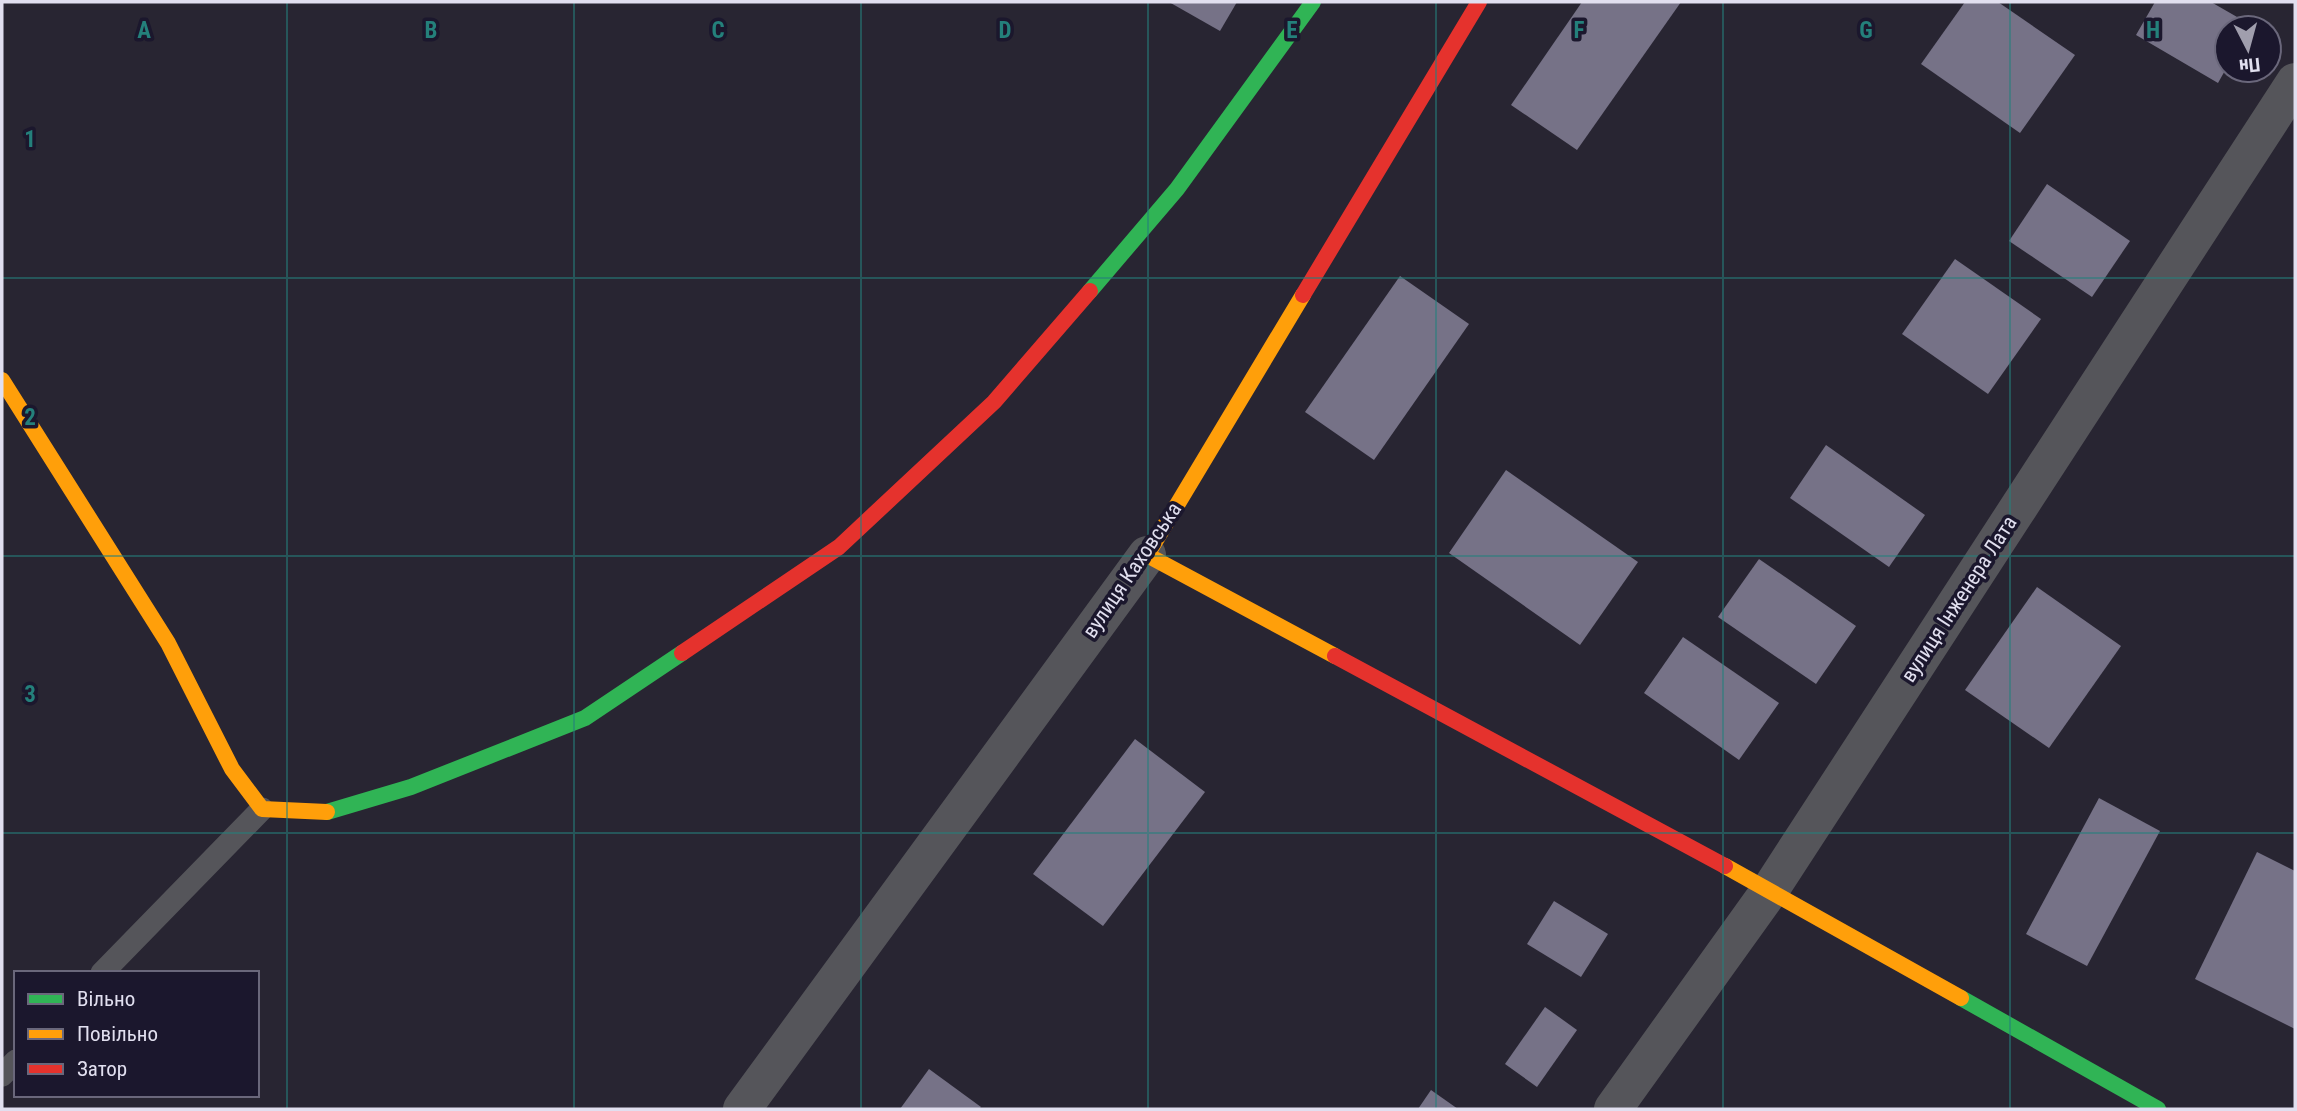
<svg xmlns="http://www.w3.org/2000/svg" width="2297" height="1111" font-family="'Roboto Condensed',sans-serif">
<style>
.building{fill:#767287}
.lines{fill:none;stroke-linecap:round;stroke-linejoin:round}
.lane{stroke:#55555a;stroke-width:23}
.street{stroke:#55555a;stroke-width:38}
.fast{stroke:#30b455;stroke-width:16}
.slow{stroke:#ff9f0a;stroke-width:16}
.jam{stroke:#e5322d;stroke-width:16}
.grid{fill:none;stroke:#24807b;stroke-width:2;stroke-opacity:0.55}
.labels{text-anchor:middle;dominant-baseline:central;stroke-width:7;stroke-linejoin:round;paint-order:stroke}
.street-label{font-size:21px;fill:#e1dfef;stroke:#1b172d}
.grid-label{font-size:23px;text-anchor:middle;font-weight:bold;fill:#24807b;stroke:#1b172d;stroke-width:7;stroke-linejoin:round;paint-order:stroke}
</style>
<rect width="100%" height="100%" fill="#282532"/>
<g class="building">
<path d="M1169,2H1237L1220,31Z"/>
<path d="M1582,2H1681L1577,150L1511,105Z"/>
<path d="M1965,2H1998L2075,55L2020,133L1921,64Z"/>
<path d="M2155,2H2211L2251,25L2249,28H2227V67L2218,83L2136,35Z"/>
<path d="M2047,184L2130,241L2092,297L2009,241Z"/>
<path d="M1955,259L2041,319L1988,394L1902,334Z"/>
<path d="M1400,276L1469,324L1374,460L1305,412Z"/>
<path d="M1826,445L1925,515L1889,567L1790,498Z"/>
<path d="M1506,470L1638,562L1580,645L1449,553Z"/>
<path d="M1759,559L1856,626L1816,684L1718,617Z"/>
<path d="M2037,587L2121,646L2049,748L1965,690Z"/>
<path d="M1683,637L1779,703L1739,760L1644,693Z"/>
<path d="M1135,739L1205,792L1103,926L1033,874Z"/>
<path d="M2099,798L2160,831L2087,966L2026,934Z"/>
<path d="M2257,852L2295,871V1029L2195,979Z"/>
<path d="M1554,901L1608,934L1581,977L1527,944Z"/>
<path d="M1545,1007L1577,1030L1537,1087L1505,1064Z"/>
<path d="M929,1069L981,1107L979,1109H900Z"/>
<path d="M1431,1090L1458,1109H1418Z"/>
</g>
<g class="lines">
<g class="lane">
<path d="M102,973L262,809"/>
<path d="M2,1075L16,1061"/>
</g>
<g class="street">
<path d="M742,1109L1147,555"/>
<path d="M1613,1109L1770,890L2295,82"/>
</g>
<g class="fast">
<path d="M1090,291L1177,189L1313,2"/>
<path d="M327,812L411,787L585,718L682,653"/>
<path d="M1961,998L2158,1109"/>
</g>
<g class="slow">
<path d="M1303,295L1147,555L1335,656"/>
<path d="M2,380L168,643L232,769L262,809L327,812"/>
<path d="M1725,866L1961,998"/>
</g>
<g class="jam">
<path d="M1303,295L1479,2"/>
<path d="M682,653L839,547L994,402L1090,291"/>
<path d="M1335,656L1725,866"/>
</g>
</g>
<path class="grid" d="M287,2V1109M574,2V1109M861,2V1109M1148,2V1109M1436,2V1109M1723,2V1109M2010,2V1109M2,278H2295M2,556H2295M2,833H2295"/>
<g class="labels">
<g class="street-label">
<text transform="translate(1132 570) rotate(-56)">вулиця Каховська</text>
<text transform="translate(1959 599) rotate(-57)">вулиця Інженера Лата</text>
</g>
</g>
<g class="grid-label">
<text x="144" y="38">A</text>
<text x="431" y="38">B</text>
<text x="718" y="38">C</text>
<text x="1005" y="38">D</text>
<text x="1292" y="38">E</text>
<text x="1579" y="38">F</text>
<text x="1866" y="38">G</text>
<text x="2153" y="38">H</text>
<text x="30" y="147">1</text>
<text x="30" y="425">2</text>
<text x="30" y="702">3</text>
</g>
<rect width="2297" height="1111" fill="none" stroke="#e1dfef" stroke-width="7"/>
<rect x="14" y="971" width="245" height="126" fill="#1b172d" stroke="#6a677b" stroke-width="2"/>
<rect x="28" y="994" width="35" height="10" fill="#30b455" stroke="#6a677b" stroke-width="2"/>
<text x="77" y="1006" font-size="21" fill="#e1dfef">Вільно</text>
<rect x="28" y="1029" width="35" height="10" fill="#ff9f0a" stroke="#6a677b" stroke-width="2"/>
<text x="77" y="1041" font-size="21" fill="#e1dfef">Повільно</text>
<rect x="28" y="1064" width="35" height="10" fill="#e5322d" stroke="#6a677b" stroke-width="2"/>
<text x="77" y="1076" font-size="21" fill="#e1dfef">Затор</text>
<g transform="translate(2248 49) rotate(174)"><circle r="33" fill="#1b172d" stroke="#6a677b" stroke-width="2"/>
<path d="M0-5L12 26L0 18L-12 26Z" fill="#a09ead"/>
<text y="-10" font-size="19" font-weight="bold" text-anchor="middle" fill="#e1dfef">Пн</text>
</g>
</svg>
